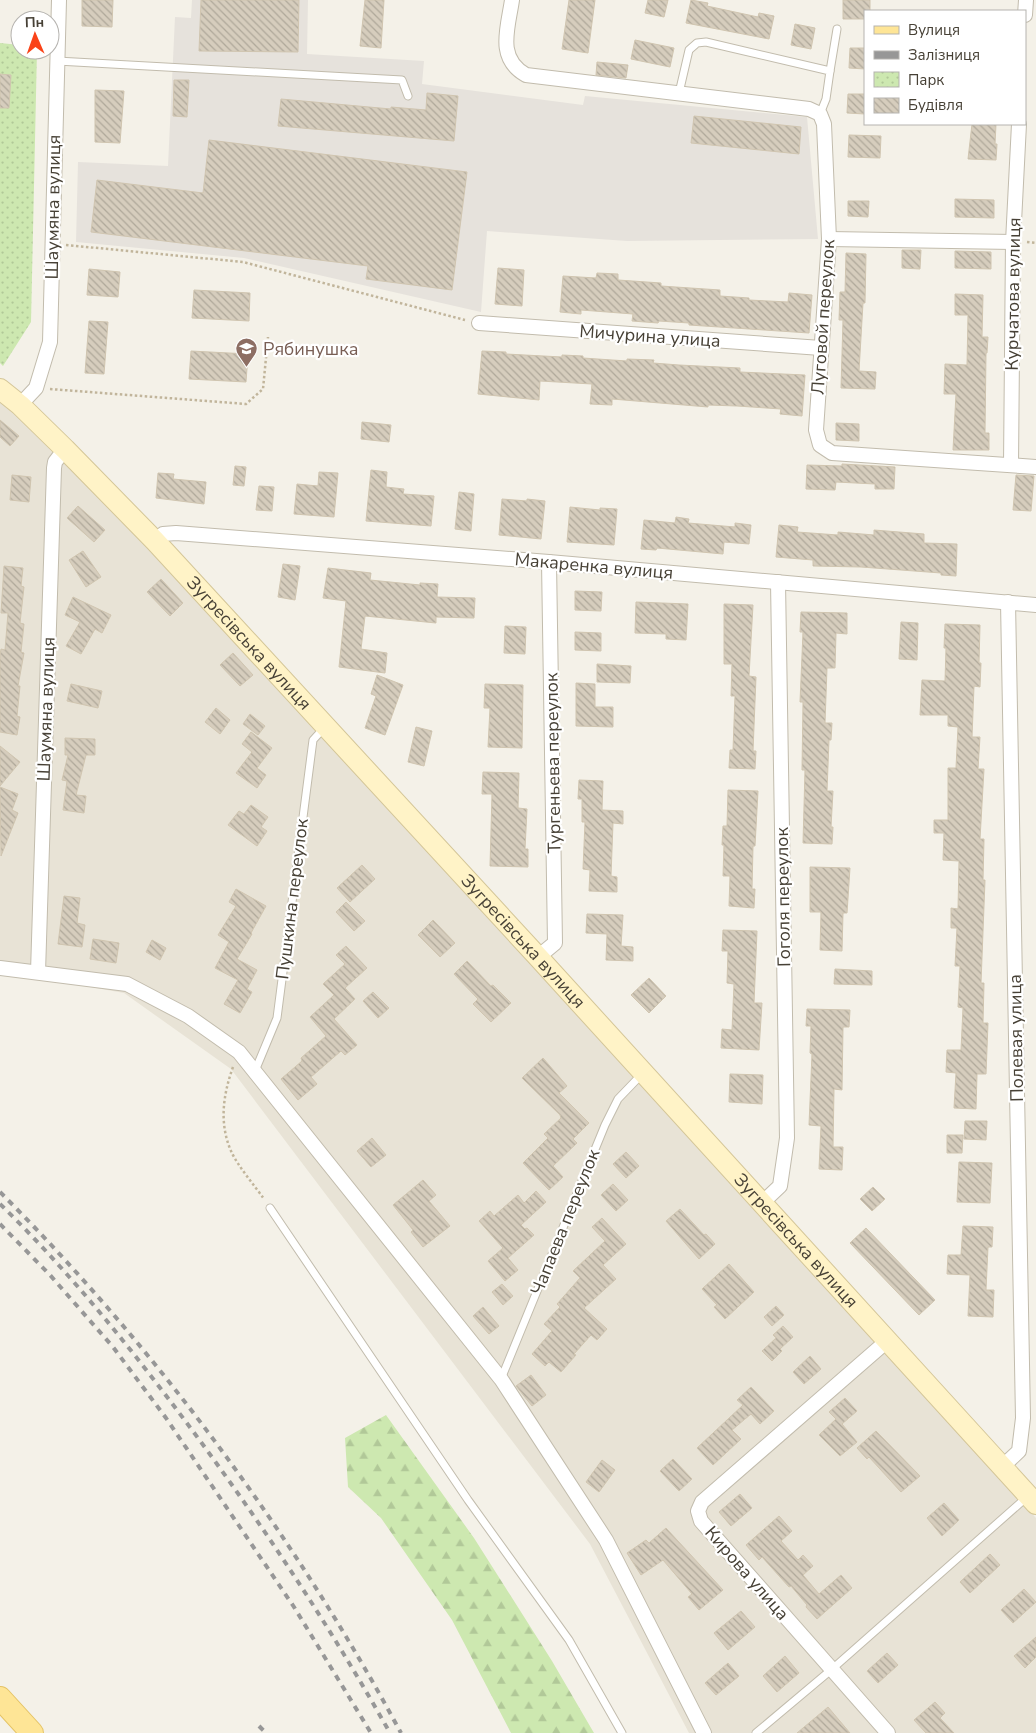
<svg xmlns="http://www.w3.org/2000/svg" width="1036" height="1733" font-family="'Nunito Sans',sans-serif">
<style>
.residential{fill:#e8e3d6}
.industrial{fill:#e6e2dc}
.forest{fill:url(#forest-firs)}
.park{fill:url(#park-dots)}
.building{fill:url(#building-back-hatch);stroke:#d0c5b0}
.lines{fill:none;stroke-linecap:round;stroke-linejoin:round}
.lane-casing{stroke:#c2bcad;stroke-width:9}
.street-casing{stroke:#c2bcad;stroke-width:16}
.secondary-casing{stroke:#d4c698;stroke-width:22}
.primary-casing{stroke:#e4c365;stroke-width:24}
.path{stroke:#c1b59b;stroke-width:2.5;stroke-dasharray:2.5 2.5;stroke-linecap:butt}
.lane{stroke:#fff;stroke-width:7}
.street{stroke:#fff;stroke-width:14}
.secondary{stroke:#fff3c7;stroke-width:20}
.primary{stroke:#fee596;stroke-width:22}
.rail{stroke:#979797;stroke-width:4;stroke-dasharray:6 6;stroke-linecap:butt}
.labels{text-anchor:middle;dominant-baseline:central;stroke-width:4.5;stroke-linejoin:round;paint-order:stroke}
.street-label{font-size:18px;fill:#474136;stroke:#fff}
.education-label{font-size:18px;fill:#785e54;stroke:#fff;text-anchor:start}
</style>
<defs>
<pattern id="forest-firs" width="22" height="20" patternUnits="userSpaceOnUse" patternTransform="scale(1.25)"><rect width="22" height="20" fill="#cde8b0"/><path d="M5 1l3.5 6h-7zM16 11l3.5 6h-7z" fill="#b1c898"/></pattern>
<pattern id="park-dots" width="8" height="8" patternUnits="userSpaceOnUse" patternTransform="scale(1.25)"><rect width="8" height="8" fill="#cde8b0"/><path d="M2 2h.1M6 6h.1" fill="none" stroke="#b1c898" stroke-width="1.8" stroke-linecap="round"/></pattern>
<pattern id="building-back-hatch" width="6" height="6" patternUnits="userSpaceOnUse" patternTransform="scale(1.25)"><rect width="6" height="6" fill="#d6cdbd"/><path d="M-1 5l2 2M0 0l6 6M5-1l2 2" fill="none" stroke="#afa89a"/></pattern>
</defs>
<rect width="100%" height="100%" fill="#f4f1e8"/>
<path class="residential" d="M0,396L206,607L1036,1518V1733H689L590,1544L231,1069L124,993L0,971Z"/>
<path class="industrial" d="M192,0H308L307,54L424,61L422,84L583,105L585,96L807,117L818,239L627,241L487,231L481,312L244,258L76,242L78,162L168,166L175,17L191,18Z"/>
<path class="forest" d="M386,1415L474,1538L552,1661L594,1733H511L452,1620L381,1518L348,1487L345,1438Z"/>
<path class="park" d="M0,43L20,45V50H37L31,322L3,366L0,363Z"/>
<g class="building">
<path d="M82,0H113L112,27L82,26Z"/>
<path d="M201,0H299L298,52L199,51Z"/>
<path d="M365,0H384L381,48L360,46Z"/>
<path d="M569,0H595L588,53L562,49Z"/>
<path d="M648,0H668L664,17L645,13Z"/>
<path d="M691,0L708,3L707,6L758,17L759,13L774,16L769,39L686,23Z"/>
<path d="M843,0H870V11H865V19H843Z"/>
<path d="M795,24L815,28L811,49L791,45Z"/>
<path d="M635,40L674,48L670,67L631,59Z"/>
<path d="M850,48H865V69L849,68Z"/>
<path d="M597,62L628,65L626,78L596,75Z"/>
<path d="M0,74L11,75L9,108H0Z"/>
<path d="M174,80H189L187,117L173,116Z"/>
<path d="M95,90L124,91L120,143L95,142Z"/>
<path d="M427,93L458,96L454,141L278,126L281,99L391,109V107L426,110Z"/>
<path d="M848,94H865V114L847,113Z"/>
<path d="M694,116L801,127L799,154L691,143Z"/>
<path d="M972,124H996L995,144H997L996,160L968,159Z"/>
<path d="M849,135L881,136L880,158L848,157Z"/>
<path d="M209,140L467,172L452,290L366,279L368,266L91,232L97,180L203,193Z"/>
<path d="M955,199L994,200V218L955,217Z"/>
<path d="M848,201H869L868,217L848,216Z"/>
<path d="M902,250H921L920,269L902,268Z"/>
<path d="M955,251L991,252V269L955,268Z"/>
<path d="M846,253L866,254L865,303H863L859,371L876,372L875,389L841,388L843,320H839L840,292H845Z"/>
<path d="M498,268L524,270L522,306L495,304Z"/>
<path d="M89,269L120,272L118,297L87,295Z"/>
<path d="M597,273L618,274V280L661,283V286L720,290V296L749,298V300L788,302L789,293L812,295L809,333L689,325V323L659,321L658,323L632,321L633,314L581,310V314L560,312L563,276L596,278Z"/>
<path d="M194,290L250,293L249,321L192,318Z"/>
<path d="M955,294L983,295L982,337H988L987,353H986L985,433H989V450H953L956,394H944L945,364L967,365L968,315H955Z"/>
<path d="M89,321L108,322L104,374L85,373Z"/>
<path d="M191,351L248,354L246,382L189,379Z"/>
<path d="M482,351L506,352V354L562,357V355L583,356V358L627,361V359L654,360L653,363L679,365L740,368V372L805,375L802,416L780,414L781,409L737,406L708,405V407L612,399V405L590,404L592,384L540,381L539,400L478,394Z"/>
<path d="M0,420L19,436L10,446L0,437Z"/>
<path d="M362,422L391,425L389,442L361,439Z"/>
<path d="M836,423L859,424V441L836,440Z"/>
<path d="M842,464L895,467L894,489H875V484L836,482L835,490L806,489L807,465L842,466Z"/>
<path d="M235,466L246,467L244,486L233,485Z"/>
<path d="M371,470L387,472L386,487L404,489L403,494L434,496L431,526L366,521Z"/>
<path d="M319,472L338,473L334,517L294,514L297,484L318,486Z"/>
<path d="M158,473L174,474L173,479L206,482L204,504L156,498Z"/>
<path d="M12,475L31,477L29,502L10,500Z"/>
<path d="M1016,475L1034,476L1031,511L1013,510Z"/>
<path d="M259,486L274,487L272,511L256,510Z"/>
<path d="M459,492L474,494L471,531L455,529Z"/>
<path d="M502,499L527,501V499L545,501L541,539L499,535Z"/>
<path d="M78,506L105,530L94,542L67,518Z"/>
<path d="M570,507L600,510V508L617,509L614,545L567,542Z"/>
<path d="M676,517L689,519L688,523L735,527V523L751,525L749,544L724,542L723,554L657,548L656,550L641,549L644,520L675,523Z"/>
<path d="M779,525L798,527L797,532L838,535V532L874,535V530L924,534V543L957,544L956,576L941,575V573L861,567L813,566V560L776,557Z"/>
<path d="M83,551L101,577L86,587L69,560Z"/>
<path d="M283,564L300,566L295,600L278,597Z"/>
<path d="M4,566L23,568L21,586L24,587L20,623L24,624L21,652L24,653L18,686H20L17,716L20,717L17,735L0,732V655L1,649L5,650L8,613H1Z"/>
<path d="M328,568L371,573L370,580L420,585V583L438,584L437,597L475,598L474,618L436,617V623L365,616L361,649L387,653L385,673L339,667L346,601L323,598Z"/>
<path d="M161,579L183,603L170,616L147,592Z"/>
<path d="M575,591L602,592L601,611L575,610Z"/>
<path d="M73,597L111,615L102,633L95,629L81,654L66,646L80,622L65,615Z"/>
<path d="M636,602L688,604L686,640L666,639V634L635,633Z"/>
<path d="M724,604L753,605L749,676L756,677L753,751H756L755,769L729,768L730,750H733L735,696H731L732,664H724Z"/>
<path d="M801,612L847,613V634L836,633L835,668H827L825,723H832L831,740H829L827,791H833L831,827H833L832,844L803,843L805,770H802L803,702H800L803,632H800Z"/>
<path d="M901,622L918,623L917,660L899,659Z"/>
<path d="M945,624L980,625L979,663H981L980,687L974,686L972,737H980L978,769H984L980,839H984L983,880H985L981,983H984L983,1023H988L986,1074H977L976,1109L954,1108L956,1073L946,1072L947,1050H961L963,1008L958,1007L960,966H955L957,928H951V908L958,909L959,861L943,860L944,833H934V820H948V768H956L958,727L948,726V715H920L922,680L945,681L946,648H944Z"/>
<path d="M505,626L526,627L525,654L504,653Z"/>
<path d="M575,632L601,633V651L575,650Z"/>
<path d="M233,653L253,675L240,686L220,665Z"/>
<path d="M597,664L631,666L630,683L597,682Z"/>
<path d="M377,675L403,685L385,735L365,728L376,696L371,694Z"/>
<path d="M576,683L595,684V707H613V727L576,726Z"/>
<path d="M71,684L102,691L98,708L67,701Z"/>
<path d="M485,684L523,685L522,748L488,747L490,708H484Z"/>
<path d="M216,708L230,720L220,734L205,722Z"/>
<path d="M250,714L265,726L258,735L243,724Z"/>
<path d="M416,727L432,731L424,766L408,762Z"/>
<path d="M251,732L272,748L257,768L266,775L257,788L236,773L252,752L242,744Z"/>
<path d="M65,738L95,739V755H86L76,795L86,796L84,813L63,810L67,781L62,780L68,755H65Z"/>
<path d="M0,746L20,762L0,786Z"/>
<path d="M483,772L519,773L518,808L527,809L525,849H528V867L490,866L492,794H482Z"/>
<path d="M579,780L603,781L602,810L623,811V824L613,823L611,876L617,877V892L589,891L590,870L583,869L585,822H582V799H578Z"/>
<path d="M0,787L18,794L12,810L18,813L1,856Z"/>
<path d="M728,790L758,791L755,846H753L752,889H755L754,908L729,906L730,876H723L724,845H722L723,826H727Z"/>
<path d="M251,805L268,817L261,827L267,831L257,846L228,825L239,811L244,814Z"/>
<path d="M362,865L375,879L350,902L337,888Z"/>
<path d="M810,867L850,868L847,913H843L842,951L820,950L821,912H810Z"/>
<path d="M236,889L266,906L251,933L252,934L237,959L257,970L247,989L252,992L240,1013L224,1004L238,980L215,968L229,942L218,935L236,906L229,902Z"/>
<path d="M64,896L80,898L77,923L85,925L82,947L58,944Z"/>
<path d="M346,902L365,921L354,931L336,912Z"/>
<path d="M587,914L623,915L621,946L633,947V961L606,960L607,934L586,933Z"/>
<path d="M433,920L455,943L440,957L418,935Z"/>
<path d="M723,930L757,931L754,1003H762L759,1050L721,1048L722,1029L732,1030L734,984L727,983L728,951H722Z"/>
<path d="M93,939L119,943L116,963L90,959Z"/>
<path d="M152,940L166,948L160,960L146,952Z"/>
<path d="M346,946L367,968L345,988L355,999L334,1019L357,1045L345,1055L341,1051L311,1077L317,1084L298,1100L281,1079L302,1061L301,1058L326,1036L310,1017L334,995L323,984L345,964L336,955Z"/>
<path d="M467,961L491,986L493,985L511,1003L491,1022L473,1004L478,999L454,974Z"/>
<path d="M835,969L872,971V985L834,984Z"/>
<path d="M649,978L666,996L649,1013L631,995Z"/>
<path d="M373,992L389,1008L378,1018L363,1001Z"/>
<path d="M807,1009L850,1010L849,1027H843L842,1090L834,1089L833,1147H843L842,1170L819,1169L821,1126L809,1125L812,1054L810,1053L811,1026H806Z"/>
<path d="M543,1058L567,1086L559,1093L589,1123L573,1139L577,1143L553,1166L563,1177L549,1190L523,1163L548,1138L544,1134L561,1118L560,1115L522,1078Z"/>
<path d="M730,1074L763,1075L762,1104L729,1102Z"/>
<path d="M965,1121H987L986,1140L964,1139Z"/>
<path d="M947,1135H963L962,1153H947Z"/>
<path d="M372,1138L386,1155L371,1167L357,1151Z"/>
<path d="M626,1152L639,1166L626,1178L613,1164Z"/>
<path d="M959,1162L992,1163L990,1203L957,1202Z"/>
<path d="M423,1180L436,1195L429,1201L450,1226L423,1247L411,1232L413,1230L393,1205Z"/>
<path d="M613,1184L628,1200L616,1211L601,1195Z"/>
<path d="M873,1187L885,1199L872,1211L860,1199Z"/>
<path d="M536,1191L546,1202L521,1225L525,1229L527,1228L534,1235L508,1258L518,1270L505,1281L488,1261L503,1248L479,1221L490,1211L494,1216L518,1195L524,1203Z"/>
<path d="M680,1209L704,1235L706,1234L715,1244L699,1259L666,1221Z"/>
<path d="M602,1218L626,1244L603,1265L616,1279L584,1308L607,1329L597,1340L591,1335L574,1354L576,1355L561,1372L549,1362L545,1366L532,1354L552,1331L544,1324L560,1307L557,1304L580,1278L573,1271L605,1241L592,1227Z"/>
<path d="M963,1226L993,1227L992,1247H988L986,1290H994L993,1317L968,1316L970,1275L947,1274L948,1255H961Z"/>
<path d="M866,1228L935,1300L919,1315L850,1243Z"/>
<path d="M729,1264L754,1292L725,1319L714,1307L717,1305L702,1289Z"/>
<path d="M502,1284L513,1296L503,1305L492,1292Z"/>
<path d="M776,1306L784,1315L772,1326L764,1317Z"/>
<path d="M483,1307L499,1326L489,1334L473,1316Z"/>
<path d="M783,1326L793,1337L780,1349L782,1351L772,1361L762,1351L776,1338L773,1335Z"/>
<path d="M810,1356L821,1369L804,1384L793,1372Z"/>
<path d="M531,1375L546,1395L532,1406L516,1386Z"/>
<path d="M751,1387L774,1411L760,1424L751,1414L732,1430L741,1439L713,1465L697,1448L743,1405L737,1400Z"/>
<path d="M845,1398L857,1411L842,1424L857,1442L840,1456L819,1435L836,1419L829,1412Z"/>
<path d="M876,1431L920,1476L901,1492L869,1457L867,1459L857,1448Z"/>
<path d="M673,1459L692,1479L679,1491L660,1471Z"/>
<path d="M602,1460L615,1470L599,1492L586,1482Z"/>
<path d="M740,1494L752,1508L731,1526L719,1512Z"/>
<path d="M944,1503L959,1520L942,1536L927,1518Z"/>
<path d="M779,1516L792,1531L781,1541L798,1560L803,1555L813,1566L803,1575L819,1594L841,1575L852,1588L817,1619L806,1607L807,1605L791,1586L789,1587L762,1557L759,1560L746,1545Z"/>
<path d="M666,1528L723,1590L699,1610L688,1597L692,1594L663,1560L641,1575L627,1553L646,1540L649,1543Z"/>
<path d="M990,1554L1000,1565L970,1593L960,1582Z"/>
<path d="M1024,1589L1036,1602L1013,1623L1001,1610Z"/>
<path d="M741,1611L755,1627L728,1650L714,1633Z"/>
<path d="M1036,1637V1657L1025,1668L1014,1656Z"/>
<path d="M887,1653L898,1665L878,1683L867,1671Z"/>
<path d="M785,1656L799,1673L777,1692L763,1676Z"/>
<path d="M728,1663L739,1676L716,1695L705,1683Z"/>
<path d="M935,1702L945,1713L940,1718L954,1733H926L914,1720Z"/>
<path d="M828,1707L850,1733H797Z"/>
</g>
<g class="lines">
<defs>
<g id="lane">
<path d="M57,61L402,80L408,96"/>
<path d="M830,71L837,29"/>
<path d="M679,93L689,50L697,43L706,42L830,71L826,99L820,114"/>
<path d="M255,1071L277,1018L313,740L324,728"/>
<path d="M270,1208L468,1500L569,1640L622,1733"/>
<path d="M501,1379L605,1125L618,1099L643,1073"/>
<path d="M756,1733L831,1670L1027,1497"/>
</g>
<g id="street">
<path d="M512,0C508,28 496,58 526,75L809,109L820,114L824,124L829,239L816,430L820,445L832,453L1036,467"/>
<path d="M1025,15L1026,0"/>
<path d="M829,239L1013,242"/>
<path d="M479,323L821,348"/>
<path d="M20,405L36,388L50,342L59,0"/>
<path d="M1011,465L1013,242L1019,124"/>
<path d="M155,541L163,534L176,533L549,562L1036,605"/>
<path d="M538,957L555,943L549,562"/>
<path d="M0,968L127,984L188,1016L239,1052L501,1379L606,1540L704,1733"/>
<path d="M38,972L54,468L55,462L65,449"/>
<path d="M761,1204L780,1186L787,1138L778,582"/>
<path d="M887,1341L702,1502L698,1511L701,1521L888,1733"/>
<path d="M1002,1467L1019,1451L1023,1418L1008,602"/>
</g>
<g id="secondary">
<path id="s1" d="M0,389L20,405L65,449L155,541L538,957L1036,1504"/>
</g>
<path id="primary" d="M0,1698L32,1733"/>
</defs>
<use href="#lane" class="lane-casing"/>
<use href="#street" class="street-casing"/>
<use href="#secondary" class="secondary-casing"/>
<use href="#primary" class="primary-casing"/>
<g class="path">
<path d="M1027,242L1036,243"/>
<path d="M66,245L243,262L465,320"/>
<path d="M50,389L246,404L263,389L268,337"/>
<path d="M233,1067C223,1095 219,1123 231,1151C237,1165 255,1186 264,1199"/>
</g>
<use href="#lane" class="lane"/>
<use href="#street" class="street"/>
<use href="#secondary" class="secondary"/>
<use href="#primary" class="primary"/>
<g class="rail">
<path d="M0,1192C157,1349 296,1538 401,1733"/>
<path d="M0,1204C73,1275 137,1356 198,1438C268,1533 332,1630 390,1733"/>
<path d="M0,1224L50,1275L113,1347L166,1418L294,1607L371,1733"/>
<path d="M259,1726L266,1733"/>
</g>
</g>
<defs>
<symbol id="school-pin" viewBox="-11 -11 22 30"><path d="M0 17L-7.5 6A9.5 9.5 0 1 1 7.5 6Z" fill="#8d6e63" stroke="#fff"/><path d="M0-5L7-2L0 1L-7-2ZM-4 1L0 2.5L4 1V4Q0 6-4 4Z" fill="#fff"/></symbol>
</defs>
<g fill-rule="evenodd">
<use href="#school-pin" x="234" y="336" width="25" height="34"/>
</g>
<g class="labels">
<g class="street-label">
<text transform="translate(53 207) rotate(-89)">Шаумяна вулиця</text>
<text transform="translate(1013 294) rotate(-89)">Курчатова вулиця</text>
<text transform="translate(823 317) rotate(-86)">Луговой переулок</text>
<text transform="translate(650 336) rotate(4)">Мичурина улица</text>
<text transform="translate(594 566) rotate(5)">Макаренка вулиця</text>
<text stroke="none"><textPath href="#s1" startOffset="356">Зугресівська вулиця</textPath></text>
<text transform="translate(46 709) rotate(-88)">Шаумяна вулиця</text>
<text transform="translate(553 763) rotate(-91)">Тургеньева переулок</text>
<text transform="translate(783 897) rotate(-91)">Гоголя переулок</text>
<text transform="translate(292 899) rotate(-83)">Пушкина переулок</text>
<text stroke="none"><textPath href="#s1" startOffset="761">Зугресівська вулиця</textPath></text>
<text transform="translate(1016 1038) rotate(-91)">Полевая улица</text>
<text transform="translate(565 1222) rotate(-68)">Чапаева переулок</text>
<text stroke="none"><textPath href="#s1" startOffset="1166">Зугресівська вулиця</textPath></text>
<text transform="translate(747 1573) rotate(49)">Кирова улица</text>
</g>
<g class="education-label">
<text x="263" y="349">Рябинушка</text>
</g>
</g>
<rect x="864" y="10" width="162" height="115" fill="#ffffff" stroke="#b5b3af"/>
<rect x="874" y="26" width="25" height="8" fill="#fee596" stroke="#b5b3af"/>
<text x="908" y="35" font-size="15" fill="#474136">Вулиця</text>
<rect x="874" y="51" width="25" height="8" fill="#979797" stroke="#b5b3af"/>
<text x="908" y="60" font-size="15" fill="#474136">Залізниця</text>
<rect x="874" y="72" width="25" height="15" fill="url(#park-dots)" stroke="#b5b3af"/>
<text x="908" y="85" font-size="15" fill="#474136">Парк</text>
<rect x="874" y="98" width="25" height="15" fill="url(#building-back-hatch)" stroke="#b5b3af"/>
<text x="908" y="110" font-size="15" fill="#474136">Будівля</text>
<g transform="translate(35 35) rotate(358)"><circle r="24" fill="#ffffff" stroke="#b5b3af"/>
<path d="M0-4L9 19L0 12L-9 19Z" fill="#fa4318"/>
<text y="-8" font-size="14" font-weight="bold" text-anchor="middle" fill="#474136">Пн</text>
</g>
</svg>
